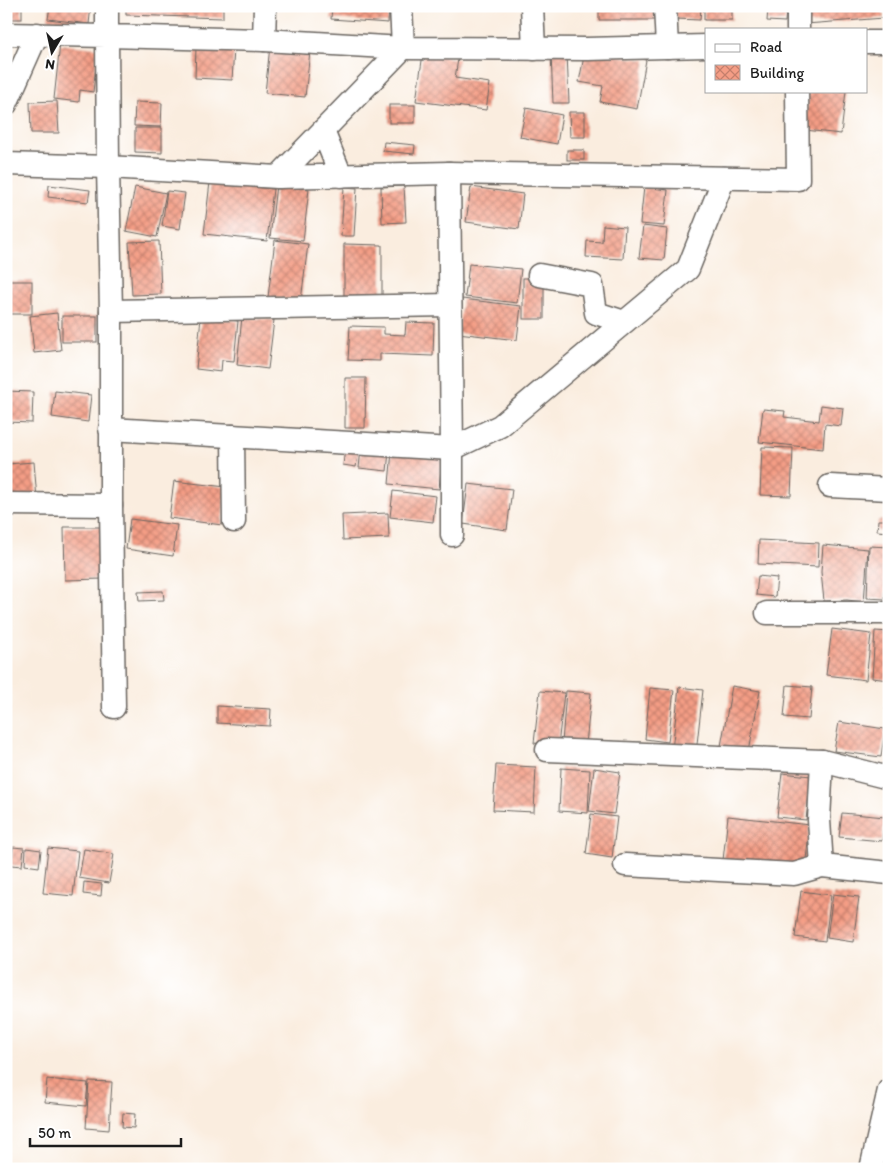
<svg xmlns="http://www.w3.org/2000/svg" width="895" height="1175" font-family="Itim,sans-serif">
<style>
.building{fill:url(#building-cross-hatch)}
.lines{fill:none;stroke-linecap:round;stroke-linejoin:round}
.minor-casing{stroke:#6a6560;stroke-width:25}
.minor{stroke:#fff;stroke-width:22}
</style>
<defs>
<pattern id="building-cross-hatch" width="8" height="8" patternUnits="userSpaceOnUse" patternTransform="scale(1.25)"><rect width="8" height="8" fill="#f49d85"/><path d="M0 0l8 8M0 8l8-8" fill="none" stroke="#c57f6c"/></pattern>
</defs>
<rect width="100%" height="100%" fill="#fff"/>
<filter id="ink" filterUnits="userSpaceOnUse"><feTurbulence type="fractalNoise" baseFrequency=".02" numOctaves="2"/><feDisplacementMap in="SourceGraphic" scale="10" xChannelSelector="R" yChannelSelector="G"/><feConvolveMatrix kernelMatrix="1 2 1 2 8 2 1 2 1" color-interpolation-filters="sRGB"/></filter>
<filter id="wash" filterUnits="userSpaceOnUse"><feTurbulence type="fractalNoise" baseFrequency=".0096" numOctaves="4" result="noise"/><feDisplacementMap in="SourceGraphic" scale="20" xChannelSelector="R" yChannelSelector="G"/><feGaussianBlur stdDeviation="1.12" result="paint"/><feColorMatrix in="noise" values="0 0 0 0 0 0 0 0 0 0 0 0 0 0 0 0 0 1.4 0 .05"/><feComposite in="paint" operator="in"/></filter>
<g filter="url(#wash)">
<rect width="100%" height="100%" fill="#faeddf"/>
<g id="blocks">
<g class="building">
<rect x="6" y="6" width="16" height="13"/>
<path d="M50,6H91L89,24L48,19Z"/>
<path d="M126,6H223V18L126,15Z"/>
<path d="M332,6H389L388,23L331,19Z"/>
<rect x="599" y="6" width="56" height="14"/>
<path d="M676,6H701L700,20L676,19Z"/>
<rect x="704" y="6" width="28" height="14"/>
<path d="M805,6H883L884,18L806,24Z"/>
<path d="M768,8L786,9L785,22L767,21Z"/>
<path d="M60,44L98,48L93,92L80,90L79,102L54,99Z"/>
<path d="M270,46L310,51L305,97L265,93Z"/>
<path d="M196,47L234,49L232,80L195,78Z"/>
<path d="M585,51L646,60L637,109L600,102L603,86L579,82Z"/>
<path d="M567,52L569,103H553L551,53Z"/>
<path d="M423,54L458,59L455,78L490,83L486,110L416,101Z"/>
<path d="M809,91H846L841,134L805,130Z"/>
<path d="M57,101L59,133H31L30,102Z"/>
<path d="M135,102L162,103L161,127L134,126Z"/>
<rect x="389" y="105" width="26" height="18"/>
<path d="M526,108L562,115L557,144L520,137Z"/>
<path d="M569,112H585V137H570Z"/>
<path d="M135,128H162V153L135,152Z"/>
<path d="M384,142L415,145L414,154L383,151Z"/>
<rect x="567" y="150" width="17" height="10"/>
<path d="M210,182L273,189L267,241L204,234Z"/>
<path d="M49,185L90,190L88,202L48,197Z"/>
<path d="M276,185L309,189L303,241L270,238Z"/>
<path d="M404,186L406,222L382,223L381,187Z"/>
<path d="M135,187L166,193L157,237L126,231Z"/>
<path d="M344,187L357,188L354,236H341Z"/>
<path d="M471,187L523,194L519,229L466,222Z"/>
<path d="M644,187L668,190L664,226L640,224Z"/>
<path d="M167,191L185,193L180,229L162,226Z"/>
<path d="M603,225L625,227L623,259L586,257L587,241L602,242Z"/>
<path d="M643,226L667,229L664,260L639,258Z"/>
<path d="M275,240L308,244L301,301L268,297Z"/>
<path d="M159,241L161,294L132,295L129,242Z"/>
<path d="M344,244L382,245V296H344Z"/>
<path d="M469,264L521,269L517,303L465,297Z"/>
<rect x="523" y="278" width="21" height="41"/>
<rect x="6" y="281" width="26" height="33"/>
<path d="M462,299L521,306L517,340L458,333Z"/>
<path d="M57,313L61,350L34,353L30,316Z"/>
<rect x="62" y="316" width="35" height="26"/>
<path d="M201,317L238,321L234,361L222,360L221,372L196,369Z"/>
<path d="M242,317L274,320L268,369L237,365Z"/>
<path d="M406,322L434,323L433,356L380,354V361L348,360L350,326L384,327V334L405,335Z"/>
<path d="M345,378H366L365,428H345Z"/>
<path d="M6,391L33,392L32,423L6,422Z"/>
<path d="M55,391L91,395L88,422L52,417Z"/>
<path d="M821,405L843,408L841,426L825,424L823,449L759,442L763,409L785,411L784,417L819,421Z"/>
<path d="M762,447L793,448L791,496L760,495Z"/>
<path d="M345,448L359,450L356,467L343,465Z"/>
<path d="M361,449L389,452L387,471L359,468Z"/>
<path d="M392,451L442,456L439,489L389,484Z"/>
<path d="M34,462L37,499L11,501L7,464Z"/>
<path d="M174,481L226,487L222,525L169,518Z"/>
<path d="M468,484L512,489L507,530L463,524Z"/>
<path d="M393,491L436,496L433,522L390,517Z"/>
<path d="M388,513L389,538L343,540L342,515Z"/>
<path d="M130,519L177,525L173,556L126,549Z"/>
<path d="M878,520H889V532L877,531Z"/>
<path d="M64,527H102L103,579L65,580Z"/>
<path d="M759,540L819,543L818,567L758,564Z"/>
<path d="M823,545L868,549L864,602L847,600L824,601L821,572Z"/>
<path d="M869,546L889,547V572H886L885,599L867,598Z"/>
<path d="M758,576L777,578L775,597L756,595Z"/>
<path d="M163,591L164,600L139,601L138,592Z"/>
<path d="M832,629L871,634L866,680L826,675Z"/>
<path d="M875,631L889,632V680L872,678Z"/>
<path d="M787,685L812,687L809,719L784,717Z"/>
<path d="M732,686L760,691L749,751L721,746Z"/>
<path d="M679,687L703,690L696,753L672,750Z"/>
<path d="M650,688L674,690L668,742L645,739Z"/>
<path d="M540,691L564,693L558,746L534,743Z"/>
<path d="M566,691L591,693L586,745L562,743Z"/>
<path d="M888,691H889V710H885Z"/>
<path d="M217,706L271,709L270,726L217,723Z"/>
<path d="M839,722L885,729L881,757L834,751Z"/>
<path d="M496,765L536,767L534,812L493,810Z"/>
<path d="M561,768L590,770L588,813L559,811Z"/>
<path d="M594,768L620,772L614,814L589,811Z"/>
<path d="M782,773L811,776L806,820L777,817Z"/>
<path d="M842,813L885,817L882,841L839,837Z"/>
<path d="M591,814L617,817L612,858L586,854Z"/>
<path d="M728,816L810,825L805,868L723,860Z"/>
<path d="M13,847L24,848L22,866L11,865Z"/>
<path d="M26,848L41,850L39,867L25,865Z"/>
<path d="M48,848L78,851L73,896L43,893Z"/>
<path d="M84,849L114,854L109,883L79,878Z"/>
<path d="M84,882L102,884L101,896L83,894Z"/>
<path d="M801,891L831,895L825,941L795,937Z"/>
<path d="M833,894L859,897L853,942L827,938Z"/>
<path d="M47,1079L88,1083L86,1106L45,1102Z"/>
<path d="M89,1081L112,1082L109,1130L86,1128Z"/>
<path d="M123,1113L135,1114L134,1128L122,1127Z"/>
</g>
</g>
</g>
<g filter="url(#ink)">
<use href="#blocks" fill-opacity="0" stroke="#6a6560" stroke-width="1"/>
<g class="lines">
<defs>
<g id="minor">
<path d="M107,6V36L264,40L403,48L587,49L706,46"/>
<path d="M532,6L534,49"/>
<path d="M665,6L667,47"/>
<path d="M798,6V29"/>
<path d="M6,34L107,36L108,167L111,311V505L6,504"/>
<path d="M264,40L265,6"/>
<path d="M866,42H889"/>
<path d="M6,104L37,34"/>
<path d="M323,131L341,176"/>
<path d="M6,164L108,167L278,177L449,173L798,179L797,91"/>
<path d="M449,173L452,449V535"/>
<path d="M278,177L403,48L401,6"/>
<path d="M539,275L592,285L596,313L624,322"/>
<path d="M111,311L450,305"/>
<path d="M110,429L452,449L500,426L688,269L724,178"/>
<path d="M233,436L234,521"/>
<path d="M830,486L889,489"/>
<path d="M111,505L114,707"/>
<path d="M767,613H889"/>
<path d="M547,750L822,761L889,778"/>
<path d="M822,761L819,820L822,866"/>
<path d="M625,865L794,874L822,866L889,873"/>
<path d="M871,1169L889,1090"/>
</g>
</defs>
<use href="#minor" class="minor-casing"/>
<use href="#minor" class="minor"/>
</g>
</g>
<rect width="895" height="1175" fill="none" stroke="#fff" stroke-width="25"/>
<rect x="705" y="28" width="162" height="65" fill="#ffffff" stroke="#a4a4a4"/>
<rect x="715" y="44" width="25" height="8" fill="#ffffff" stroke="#a4a4a4"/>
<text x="750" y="52" font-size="15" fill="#1c1c1c">Road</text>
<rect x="715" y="65" width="25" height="15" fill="url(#building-cross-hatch)" stroke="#a4a4a4"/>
<text x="750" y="78" font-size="15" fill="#1c1c1c">Building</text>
<g transform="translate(52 52) rotate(189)" stroke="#ffffff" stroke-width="4" paint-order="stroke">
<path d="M0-4L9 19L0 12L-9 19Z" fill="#1c1c1c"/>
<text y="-8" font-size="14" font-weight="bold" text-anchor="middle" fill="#1c1c1c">N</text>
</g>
<path d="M30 1138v8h151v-8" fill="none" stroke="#1c1c1c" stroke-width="2.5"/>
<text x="38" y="1138" font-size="15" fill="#1c1c1c" stroke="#ffffff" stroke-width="4" paint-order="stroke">50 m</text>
</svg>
